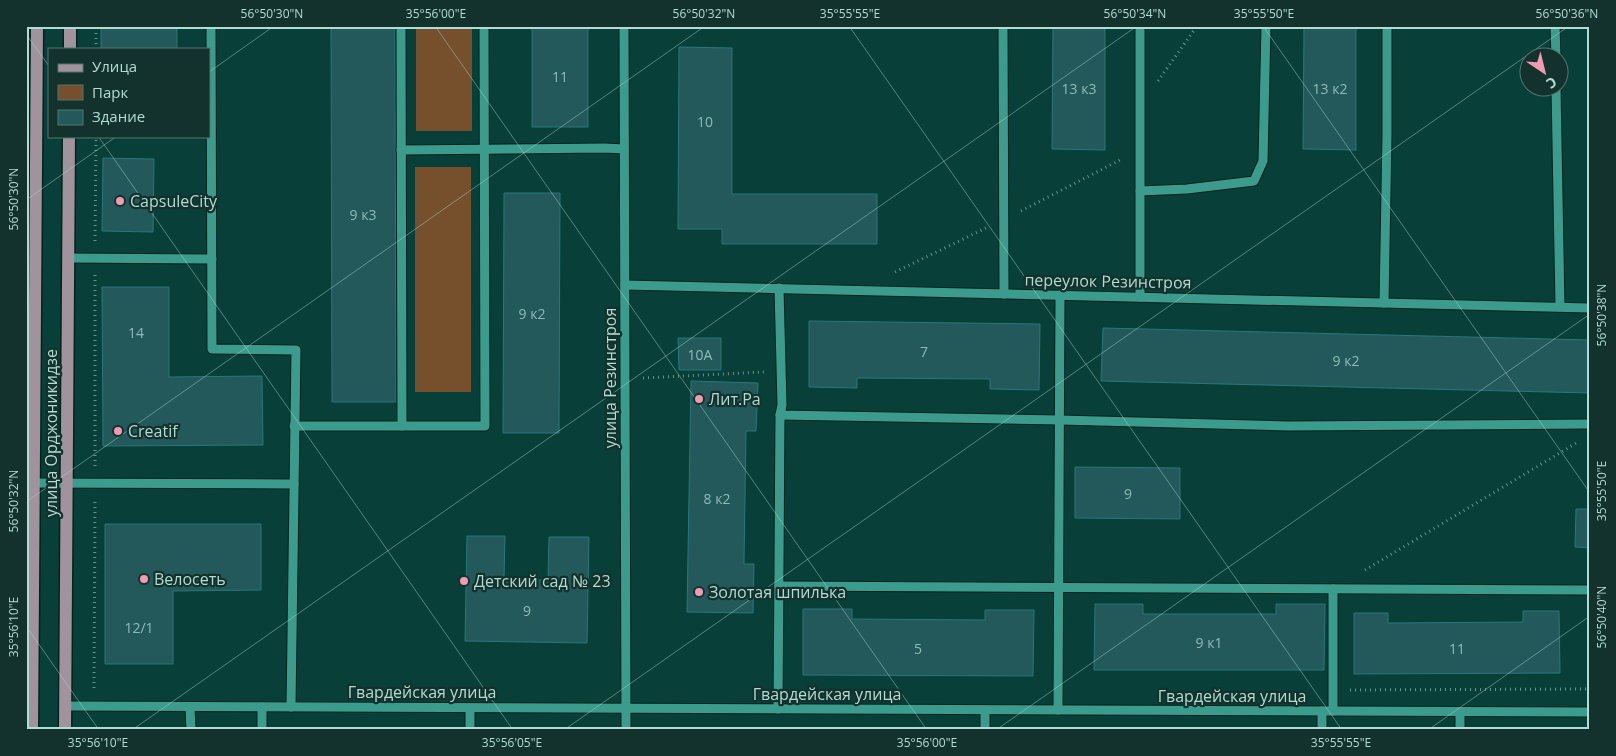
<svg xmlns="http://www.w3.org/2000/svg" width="1616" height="756" font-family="'Open Sans',sans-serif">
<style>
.green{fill:#764f2d}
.building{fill:#24595c;stroke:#29777c}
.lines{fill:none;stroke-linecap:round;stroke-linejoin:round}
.minor-casing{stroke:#04231e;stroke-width:11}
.major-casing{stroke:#04231e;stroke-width:15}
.path{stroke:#63938b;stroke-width:3;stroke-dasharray:1 4;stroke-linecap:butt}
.minor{stroke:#3b9c8d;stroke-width:9}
.major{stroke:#a0939d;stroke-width:12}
.ticks{fill:none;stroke:#b1dcd3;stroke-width:1;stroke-opacity:0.45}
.poi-dot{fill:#f19ab3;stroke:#14322d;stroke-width:2}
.labels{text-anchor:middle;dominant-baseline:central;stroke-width:4.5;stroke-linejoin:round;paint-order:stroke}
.number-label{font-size:14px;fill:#8ebbb5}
.poi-label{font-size:16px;fill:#b1dcd3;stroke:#14322d;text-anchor:start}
.street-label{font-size:16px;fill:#b1dcd3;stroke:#14322d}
.neatline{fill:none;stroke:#b1dcd3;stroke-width:2}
.ticks-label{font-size:12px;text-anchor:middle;fill:#b1dcd3}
</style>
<rect width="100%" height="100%" fill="#083f38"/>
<g class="green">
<rect x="416" y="26" width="56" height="105"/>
<rect x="415" y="167" width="56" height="225"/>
</g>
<g class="building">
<rect x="101" y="26" width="76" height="23"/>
<path d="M331,26H395L396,402H332Z"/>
<rect x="532" y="26" width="56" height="101"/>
<path d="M1053,26H1105V150L1052,149Z"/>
<path d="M1304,26H1356V150L1303,149Z"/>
<path d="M679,47L732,48V194H877V244H722V229H678Z"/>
<path d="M100,136H176V137Z"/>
<path d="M103,158L154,159L153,232L102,231Z"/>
<path d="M504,193H560L559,433H503Z"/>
<path d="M102,287H169V377L262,376L263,445L103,446Z"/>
<path d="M809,321L1040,324L1039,390L990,389V379L857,378V388L809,387Z"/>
<path d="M1103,328L1590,340V393L1101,381Z"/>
<path d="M678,338H721V370H679Z"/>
<path d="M691,381L758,383L756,431H746L744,564H754L753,613L687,612Z"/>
<path d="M1075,467L1180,468V519L1075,518Z"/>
<path d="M1576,509H1590V548L1575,547Z"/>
<path d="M105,524H261V590L173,591V664H105Z"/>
<path d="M467,536H505L504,579L548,580L549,537H589L587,643L465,641Z"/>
<path d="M1095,604H1143V614H1276V604H1325L1324,670H1094Z"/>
<path d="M803,609H852V619L985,620V610H1034L1033,676L803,675Z"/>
<path d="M1523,611H1559L1560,673L1354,674V613H1388V623L1523,622Z"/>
</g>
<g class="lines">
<defs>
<g id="minor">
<path d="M211,26L212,349L296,350L291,707"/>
<path d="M401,26L402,426"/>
<path d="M624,26L626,730"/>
<path d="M1003,26L1004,294"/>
<path d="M1555,26L1556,58"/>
<path d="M1556,88L1560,307"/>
<path d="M401,150L605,148L624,149"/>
<path d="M1140,191L1187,189L1254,181L1263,161L1266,26"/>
<path d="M68,258L212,259"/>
<path d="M625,285L1590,308"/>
<path d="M779,288L782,405L780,415L1060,420L1288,426L1590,424"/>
<path d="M1140,297V26"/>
<path d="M1384,303L1387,134V26"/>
<path d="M294,426H485L484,26"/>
<path d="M26,483L294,484"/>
<path d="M779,586L1590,590"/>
<path d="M65,706L1590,712"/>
<path d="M190,707L191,730"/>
<path d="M262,707V730"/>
<path d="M470,708V730"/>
<path d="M778,709L780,415"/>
<path d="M1058,710L1060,295"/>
<path d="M1333,711V589"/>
<path d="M985,730V710"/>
<path d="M1322,730V711"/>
<path d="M1460,730V712"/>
</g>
<g id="major">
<path d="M70,49V26"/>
<path d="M32,730L37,26"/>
<path d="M65,730L69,136"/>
</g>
</defs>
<use href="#minor" class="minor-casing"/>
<use href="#major" class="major-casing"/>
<g class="path">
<path d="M96,49V26"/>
<path d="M1158,81L1197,26"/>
<path d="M1021,211L1122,159"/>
<path d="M95,241L96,136"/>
<path d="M895,272L986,228"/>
<path d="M643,378L765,372"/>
<path d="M95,466V274"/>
<path d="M1365,570L1578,442"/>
<path d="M94,688L95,499"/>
<path d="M1350,690L1590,689"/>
</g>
<use href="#minor" class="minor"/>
<use href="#major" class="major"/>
</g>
<path class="ticks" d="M435,26L927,730M849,26L1342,730M1263,26L1590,493M26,34L49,66M209,72L274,26M98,136L513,730M26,200L117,136M26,502L705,26M26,626L99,730M132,730L1137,26M564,730L1569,26M996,730L1590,314M1428,730L1590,616"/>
<g class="poi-dot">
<circle cx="120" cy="201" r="5"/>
<circle cx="699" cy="399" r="5"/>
<circle cx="118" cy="431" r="5"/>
<circle cx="144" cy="579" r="5"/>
<circle cx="464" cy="581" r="5"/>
<circle cx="699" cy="592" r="5"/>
</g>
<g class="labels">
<g class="number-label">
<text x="560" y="76">11</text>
<text x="1079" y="88">13 к3</text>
<text x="1330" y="88">13 к2</text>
<text x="705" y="121">10</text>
<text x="363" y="214">9 к3</text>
<text x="532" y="313">9 к2</text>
<text x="136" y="332">14</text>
<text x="924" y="351">7</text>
<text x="700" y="354">10А</text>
<text x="1346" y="360">9 к2</text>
<text x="1128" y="493">9</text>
<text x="717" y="498">8 к2</text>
<text x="527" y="610">9</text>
<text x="139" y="627">12/1</text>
<text x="1209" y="642">9 к1</text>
<text x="918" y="648">5</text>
<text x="1457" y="648">11</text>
</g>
<g class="poi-label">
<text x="130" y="201">CapsuleCity</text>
<text x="709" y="399">Лит.Ра</text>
<text x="128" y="431">Creatif</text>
<text x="154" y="579">Велосеть</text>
<text x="474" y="581">Детский сад № 23</text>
<text x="709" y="592">Золотая шпилька</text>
</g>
<g class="street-label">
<text transform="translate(1108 281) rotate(1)">переулок Резинстроя</text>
<text transform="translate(610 378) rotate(-90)">улица Резинстроя</text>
<text transform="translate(51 433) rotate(-90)">улица Орджоникидзе</text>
<text x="422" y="692">Гвардейская улица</text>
<text x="827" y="694">Гвардейская улица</text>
<text x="1232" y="696">Гвардейская улица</text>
</g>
</g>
<rect width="1616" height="756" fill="none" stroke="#14322d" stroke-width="55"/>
<rect x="48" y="48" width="162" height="90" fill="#14322d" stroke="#53766f"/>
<rect x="58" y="64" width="25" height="8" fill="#a0939d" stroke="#53766f"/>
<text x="92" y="72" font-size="15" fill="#b1dcd3">Улица</text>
<rect x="58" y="85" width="25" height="15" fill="#764f2d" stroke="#53766f"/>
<text x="92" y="98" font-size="15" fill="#b1dcd3">Парк</text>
<rect x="58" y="110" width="25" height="15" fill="#24595c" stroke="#53766f"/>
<text x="92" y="122" font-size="15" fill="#b1dcd3">Здание</text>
<g transform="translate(1544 72) rotate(145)"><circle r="24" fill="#14322d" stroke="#53766f"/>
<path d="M0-4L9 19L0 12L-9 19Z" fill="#f19ab3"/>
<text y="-8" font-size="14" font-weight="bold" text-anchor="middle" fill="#b1dcd3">С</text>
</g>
<rect x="28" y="28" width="1560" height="700" class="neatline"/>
<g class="ticks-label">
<text x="272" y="18">56°50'30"N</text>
<text x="436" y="18">35°56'00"E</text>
<text x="704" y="18">56°50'32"N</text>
<text x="850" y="18">35°55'55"E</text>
<text x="1135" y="18">56°50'34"N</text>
<text x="1264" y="18">35°55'50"E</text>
<text x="1567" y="18">56°50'36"N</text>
<text transform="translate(14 199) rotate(-90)" y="4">56°50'30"N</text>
<text transform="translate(1602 315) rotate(-90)" y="4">56°50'38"N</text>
<text transform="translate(1602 491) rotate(-90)" y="4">35°55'50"E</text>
<text transform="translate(14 501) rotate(-90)" y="4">56°50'32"N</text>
<text transform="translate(1602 617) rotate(-90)" y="4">56°50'40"N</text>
<text transform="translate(14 627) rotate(-90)" y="4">35°56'10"E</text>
<text x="98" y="747">35°56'10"E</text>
<text x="512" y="747">35°56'05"E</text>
<text x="927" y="747">35°56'00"E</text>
<text x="1341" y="747">35°55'55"E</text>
</g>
</svg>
